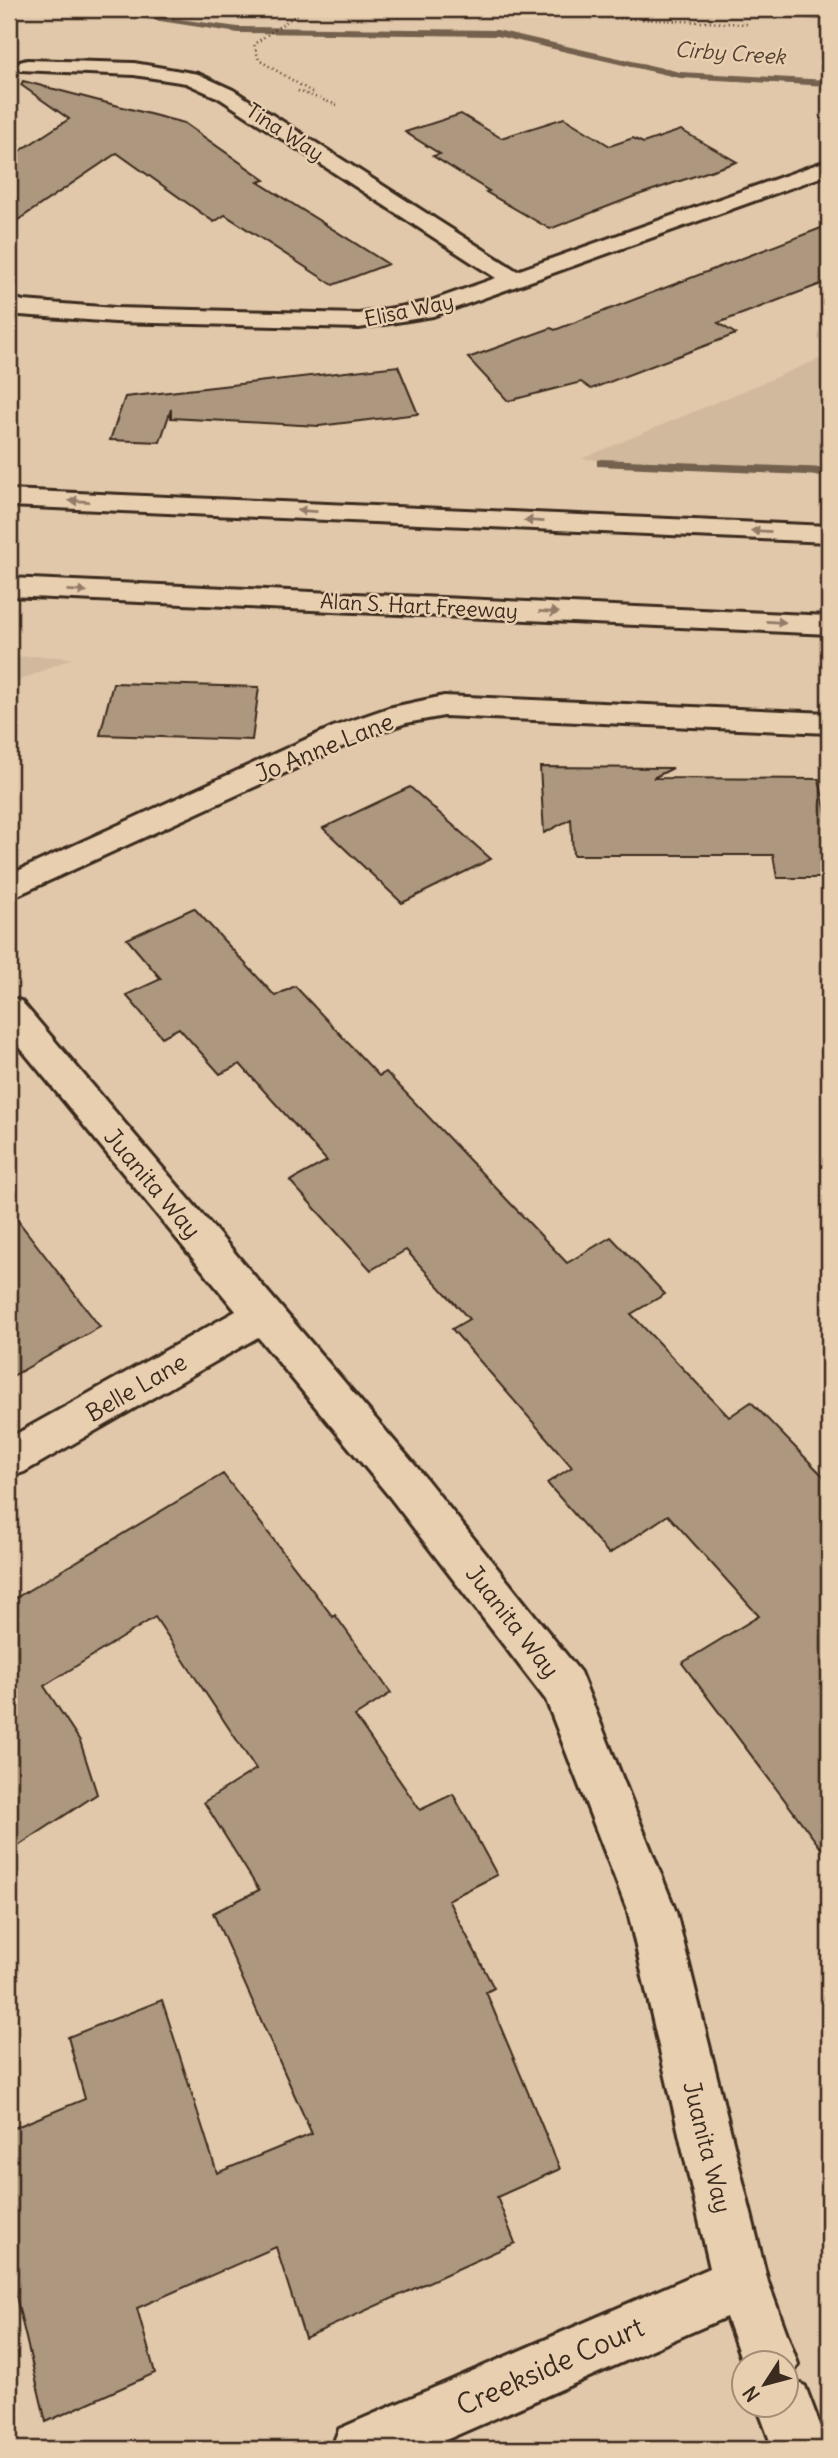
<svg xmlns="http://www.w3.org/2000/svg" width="838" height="2458" font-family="Delius,sans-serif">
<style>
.built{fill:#d1b99d}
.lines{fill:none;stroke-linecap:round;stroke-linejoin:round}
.stream{fill:#73604d;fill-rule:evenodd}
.building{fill:#ad977f;stroke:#3b2a1e;stroke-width:2}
.minor-casing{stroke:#3b2a1e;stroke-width:6}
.highway-casing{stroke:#3b2a1e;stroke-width:6}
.path{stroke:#3b2a1e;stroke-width:2.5;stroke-dasharray:1 3.5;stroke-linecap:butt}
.minor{fill:#e8cfb0;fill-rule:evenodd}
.highway{fill:#e8cfb0;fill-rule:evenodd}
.oneway{fill:#927c67}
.labels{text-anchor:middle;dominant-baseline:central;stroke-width:5;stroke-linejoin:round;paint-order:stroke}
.far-water-label{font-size:21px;font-style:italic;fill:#524032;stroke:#e8cfb0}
.far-street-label{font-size:21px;fill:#3b2a1e;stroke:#e8cfb0}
.street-label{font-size:24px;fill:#3b2a1e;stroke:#e8cfb0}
.near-street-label{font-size:28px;fill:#3b2a1e;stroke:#e8cfb0}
</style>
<rect width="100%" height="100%" fill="#e1c8aa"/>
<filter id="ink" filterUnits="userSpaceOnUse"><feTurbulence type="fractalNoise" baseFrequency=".0143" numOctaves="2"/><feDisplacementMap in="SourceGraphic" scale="14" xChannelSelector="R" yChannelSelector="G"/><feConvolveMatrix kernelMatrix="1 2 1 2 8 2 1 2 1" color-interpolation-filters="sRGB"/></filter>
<g filter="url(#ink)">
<g class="built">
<path d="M829,355V470L581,459Z"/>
<path d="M41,656L72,658L9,685V657Z"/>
</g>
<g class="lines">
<g class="stream">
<path d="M82,9H105L238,27L497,30L680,72L829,80V86L680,78L497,36L238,33Z"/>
<path d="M601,459L829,468V476L597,466V460Z"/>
</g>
</g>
<g class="building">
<path d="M23,81L184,123L265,180L258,182L388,264L333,285L225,215L214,222L117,153L9,226V158L69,119L21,85Z"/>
<path d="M461,114L501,138L564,118L610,146L633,138L643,143L681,130L737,162L635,196L550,229L486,192L489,191L433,156L440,154L405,132Z"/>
<path d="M829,225V281L718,323L736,334L591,389L581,382L508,401L468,358L551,328L555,330Z"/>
<path d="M398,366L418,414L319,426L171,418V409L160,442L110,440L125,397Z"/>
<path d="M113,683L259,687L252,740L100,735Z"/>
<path d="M540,767L673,768L653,778L819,779L829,828V878H777L773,855H573L571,819L544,833Z"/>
<path d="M410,787L491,859L402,903L323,828Z"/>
<path d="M194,908L275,996L295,986L379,1076L386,1072L567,1263L611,1237L665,1294L631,1314L729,1417L751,1402L829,1482V1859L682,1663L759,1616L668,1515L609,1554L547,1483L572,1467L452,1329L469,1319L406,1250L371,1270L290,1181L327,1161L240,1064L220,1074L179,1028L162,1037L126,995L161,979L127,939Z"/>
<path d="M9,1209L100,1327L9,1378Z"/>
<path d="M223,1474L333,1617L335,1615L391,1693L355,1716L420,1810L453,1794L497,1875L448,1900L494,1988L486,1992L560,2169L497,2197L515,2243L305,2338L276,2247L137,2308L155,2373L46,2422L9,2267V2130L85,2099L68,2037L162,2000L217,2173L312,2134L213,1913L259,1890L204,1802L256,1769L155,1617L44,1686L80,1741L97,1794L9,1852V1602Z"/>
</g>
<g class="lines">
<defs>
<g id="minor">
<path d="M773,9H829V17L783,15L776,13Z"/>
<path d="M27,60L134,63L198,74L233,90L517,271L829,160V174L433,316L359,328L115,322L20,315L9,312V297L23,301L115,308L359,314L428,302L496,278L219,98L186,83L134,75L20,70L17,66L20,62Z"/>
<path d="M444,696L829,713V733L444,716L406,723L355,741L9,899V875L333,727L388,708Z"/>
<path d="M9,997L21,1001L419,1470L580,1672L676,1912L768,2282L798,2364L791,2380L805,2386L829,2449H773L757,2406H786V2364H744V2367L726,2317L425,2449H331L339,2429L710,2268L628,1912L546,1700L389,1496L258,1337L24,1472L9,1477V1438L236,1311L9,1034Z"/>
</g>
<g id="highway">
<path d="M9,490L829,526V542L9,506Z"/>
<path d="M9,578L829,616V634L9,596Z"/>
</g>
</defs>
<use href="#minor" class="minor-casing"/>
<use href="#highway" class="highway-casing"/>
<g class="path">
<path d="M305,9L254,44L259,60L315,94"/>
<path d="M526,9L567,16L748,24"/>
<path d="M298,91L337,105"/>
</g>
<use href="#minor" class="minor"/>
<use href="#highway" class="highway"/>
</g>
<defs><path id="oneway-solid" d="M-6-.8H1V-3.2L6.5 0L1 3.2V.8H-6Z" transform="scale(1.75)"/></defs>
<g class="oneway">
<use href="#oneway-solid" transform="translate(79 501) rotate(-177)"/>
<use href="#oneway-solid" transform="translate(307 511) rotate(-177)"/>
<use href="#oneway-solid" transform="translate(534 521) rotate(-177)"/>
<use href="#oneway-solid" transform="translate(761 531) rotate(-177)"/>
<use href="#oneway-solid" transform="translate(77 591) rotate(3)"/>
<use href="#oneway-solid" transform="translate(549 612) rotate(3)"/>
<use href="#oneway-solid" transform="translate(776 622) rotate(3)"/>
</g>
</g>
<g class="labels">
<g class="far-water-label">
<text transform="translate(730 53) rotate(4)">Cirby Creek</text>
</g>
<g class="far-street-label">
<text transform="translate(285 132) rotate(33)">Tina Way</text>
<text transform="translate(409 310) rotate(-12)">Elisa Way</text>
<text transform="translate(419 606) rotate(3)">Alan S. Hart Freeway</text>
</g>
<g class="street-label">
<text transform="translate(324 747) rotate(-22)">Jo Anne Lane</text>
<text transform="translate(153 1183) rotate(50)">Juanita Way</text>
<text transform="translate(136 1387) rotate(-30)">Belle Lane</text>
<text transform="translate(513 1621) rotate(52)">Juanita Way</text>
<text transform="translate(708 2147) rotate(76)">Juanita Way</text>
</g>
<g class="near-street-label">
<text transform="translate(550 2366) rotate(-24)">Creekside Court</text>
</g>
</g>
<rect width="838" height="2458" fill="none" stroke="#e8cfb0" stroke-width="35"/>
<rect x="18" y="18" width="803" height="2423" fill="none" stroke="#3b2a1e" stroke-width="2.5" filter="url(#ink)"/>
<g transform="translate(765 2384) rotate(234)"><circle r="33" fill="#e8cfb0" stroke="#a38d76" stroke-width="2"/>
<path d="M0-5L12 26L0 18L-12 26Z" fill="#3b2a1e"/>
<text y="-10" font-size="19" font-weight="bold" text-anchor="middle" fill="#3b2a1e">N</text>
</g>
</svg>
